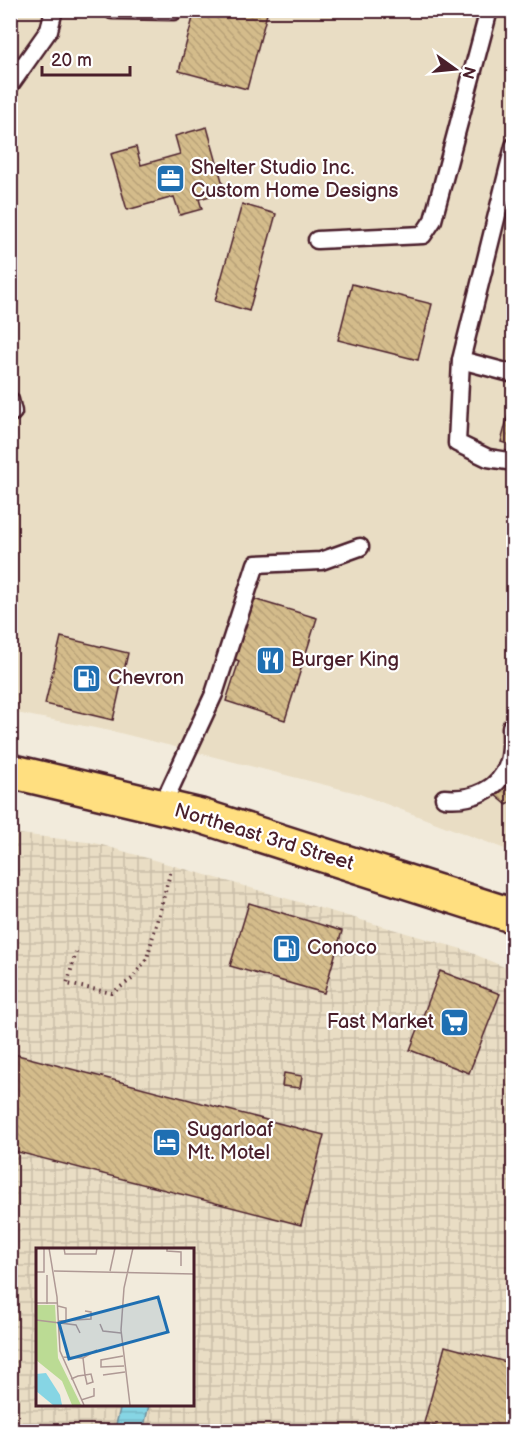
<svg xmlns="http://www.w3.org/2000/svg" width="524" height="1442" font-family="'Balsamiq Sans',sans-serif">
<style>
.built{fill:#e9ddc4}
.industrial{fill:url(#industrial-grid);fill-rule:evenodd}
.water{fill:url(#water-rules);stroke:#6e8c9a;stroke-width:1.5}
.building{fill:url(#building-back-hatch);stroke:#4a1f2b;stroke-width:1.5}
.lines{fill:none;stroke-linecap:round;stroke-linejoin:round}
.service-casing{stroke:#4a1f2b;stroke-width:21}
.primary-casing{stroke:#4a1f2b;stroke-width:38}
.path{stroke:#4a1f2b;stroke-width:4;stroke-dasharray:1.5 4.5;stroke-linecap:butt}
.service{stroke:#fff;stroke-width:16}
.primary{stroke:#ffdf80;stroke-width:33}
.labels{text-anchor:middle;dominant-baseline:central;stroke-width:4.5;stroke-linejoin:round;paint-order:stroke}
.poi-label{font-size:20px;fill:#4a1f2b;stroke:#fff;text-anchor:start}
.street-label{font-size:20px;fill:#4a1f2b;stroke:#fff}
.inset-road{fill:none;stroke:#af9995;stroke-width:1.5}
.view{fill:#1f6fb2;fill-opacity:0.15;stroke:#1f6fb2;stroke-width:3}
.inset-edge{fill:none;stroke:#4a1f2b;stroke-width:3}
</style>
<defs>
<pattern id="industrial-grid" width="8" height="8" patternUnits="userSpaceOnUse" patternTransform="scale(1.5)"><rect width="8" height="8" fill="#e9ddc4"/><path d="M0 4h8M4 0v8" fill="none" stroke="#c9bda9"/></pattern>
<pattern id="water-rules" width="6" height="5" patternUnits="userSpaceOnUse" patternTransform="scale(1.5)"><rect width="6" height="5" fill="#86d5e4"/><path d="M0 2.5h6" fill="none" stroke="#75b6c4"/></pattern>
<pattern id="building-back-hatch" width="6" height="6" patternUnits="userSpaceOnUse" patternTransform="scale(1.5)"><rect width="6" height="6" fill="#d4bc8b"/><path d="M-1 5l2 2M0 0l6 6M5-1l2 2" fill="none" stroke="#b8a178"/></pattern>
</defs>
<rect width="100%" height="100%" fill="#f2ebdc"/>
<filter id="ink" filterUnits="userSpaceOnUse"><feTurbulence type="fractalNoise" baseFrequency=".0167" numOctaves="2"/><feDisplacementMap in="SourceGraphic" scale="12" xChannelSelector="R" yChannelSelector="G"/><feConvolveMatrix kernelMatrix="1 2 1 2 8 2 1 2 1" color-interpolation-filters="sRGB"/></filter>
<g filter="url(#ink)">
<path class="built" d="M10,11H513V852L357,793L116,732L11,712Z"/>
<path class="industrial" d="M11,833L95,843L465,950L513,971V1431L11,1432ZM38,1250H192V1404H38Z"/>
<path class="water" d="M121,1405H149L143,1431L115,1428Z"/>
<g class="building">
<path d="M195,10H268L247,89L179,71Z"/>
<path d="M207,127L225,192L199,199L202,209L180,215L174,197L127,210L111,154L136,147L141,165L180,154L175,136Z"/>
<path d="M242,204L276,214L249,311L215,301Z"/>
<path d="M352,284L432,304L418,360L338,340Z"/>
<path d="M511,404L514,405V446L501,442Z"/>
<path d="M250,598L317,618L285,720L226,701L239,661L232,658Z"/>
<path d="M61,637L128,653L113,720L45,704Z"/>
<path d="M513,773L514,797L507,805L495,795Z"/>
<path d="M249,903L342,931L324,993L230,966Z"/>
<path d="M440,971L500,994L469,1073L410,1050Z"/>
<path d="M10,1053L324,1135L301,1225L10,1150Z"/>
<path d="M284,1073L302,1076L300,1088L282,1086Z"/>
<path d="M445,1346L514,1364V1432H457L424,1423Z"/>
</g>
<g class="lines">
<defs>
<g id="service">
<path d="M112,10L174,11"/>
<path d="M10,85L49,30L54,10"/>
<path d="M514,146L461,360L457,443L488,458L514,462"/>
<path d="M317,240L423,235L433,220L489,10"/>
<path d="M461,360L514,374"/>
<path d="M10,400L13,412"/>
<path d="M444,798C471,801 501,790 509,761C512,751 511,738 511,727"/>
<path d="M162,806L214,694L256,564L321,561L360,547"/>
</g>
<path id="primary" d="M10,771L201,816L514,916"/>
</defs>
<use href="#service" class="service-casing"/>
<use href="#primary" class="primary-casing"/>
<path class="path" d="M76,952L67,984L112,993L132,979L147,958L171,870"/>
<use href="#service" class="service"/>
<use href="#primary" class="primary"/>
</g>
</g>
<defs>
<symbol id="office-square" viewBox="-11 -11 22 22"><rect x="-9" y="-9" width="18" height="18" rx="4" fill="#1f6fb2" stroke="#fff"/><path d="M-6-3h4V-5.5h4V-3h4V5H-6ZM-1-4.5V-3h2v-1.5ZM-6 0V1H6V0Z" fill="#fff"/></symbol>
<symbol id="restaurant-square" viewBox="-11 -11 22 22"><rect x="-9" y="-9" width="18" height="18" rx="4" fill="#1f6fb2" stroke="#fff"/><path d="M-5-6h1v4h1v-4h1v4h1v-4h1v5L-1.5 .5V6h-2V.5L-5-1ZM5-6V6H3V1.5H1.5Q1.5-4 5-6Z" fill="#fff"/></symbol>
<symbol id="fuel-square" viewBox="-11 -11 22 22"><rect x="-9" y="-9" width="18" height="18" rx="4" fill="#1f6fb2" stroke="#fff"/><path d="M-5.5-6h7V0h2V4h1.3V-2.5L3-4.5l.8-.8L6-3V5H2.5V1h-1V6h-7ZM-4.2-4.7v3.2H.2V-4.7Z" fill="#fff"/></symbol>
<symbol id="supermarket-square" viewBox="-11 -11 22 22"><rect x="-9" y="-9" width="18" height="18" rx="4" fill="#1f6fb2" stroke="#fff"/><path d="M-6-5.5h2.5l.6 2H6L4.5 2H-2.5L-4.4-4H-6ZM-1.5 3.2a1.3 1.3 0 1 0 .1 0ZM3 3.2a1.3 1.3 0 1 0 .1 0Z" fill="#fff"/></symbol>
<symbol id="hotel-square" viewBox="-11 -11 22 22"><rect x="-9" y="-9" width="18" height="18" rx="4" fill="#1f6fb2" stroke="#fff"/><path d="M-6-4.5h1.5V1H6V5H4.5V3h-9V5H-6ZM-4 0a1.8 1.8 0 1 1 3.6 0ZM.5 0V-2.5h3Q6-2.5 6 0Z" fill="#fff"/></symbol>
</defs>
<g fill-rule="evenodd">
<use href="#office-square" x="154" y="162" width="33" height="33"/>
<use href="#restaurant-square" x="254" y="644" width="33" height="33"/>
<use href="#fuel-square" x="70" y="662" width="33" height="33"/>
<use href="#fuel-square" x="270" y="932" width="33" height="33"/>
<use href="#supermarket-square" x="438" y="1006" width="33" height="33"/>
<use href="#hotel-square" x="150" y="1126" width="33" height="33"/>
</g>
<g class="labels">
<g class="poi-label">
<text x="191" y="168">Shelter Studio Inc.<tspan x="191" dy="23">Custom Home Designs</tspan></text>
<text x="291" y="660">Burger King</text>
<text x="108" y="678">Chevron</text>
<text x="307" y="948">Conoco</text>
<text x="434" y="1022" text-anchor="end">Fast Market</text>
<text x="187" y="1130">Sugarloaf<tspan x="187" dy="23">Mt. Motel</tspan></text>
</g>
<g class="street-label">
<text transform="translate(264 837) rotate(17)">Northeast 3rd Street</text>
</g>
</g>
<g transform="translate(36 1248)">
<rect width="158" height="158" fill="#f2ebdc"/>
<path d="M0,57H19L22,110L45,157H36L26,133L0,112Z" fill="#bbdb94"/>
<path d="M10,125L24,147L26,157H17L0,143V126Z" fill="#86d5e4"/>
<path class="inset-road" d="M13,0L21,49L24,103L48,157M28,0L29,6H60L61,0M131,0V3L145,4V18M18,23L158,26M74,23L79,0M0,24H8V0M11,27V56M0,55H22M22,58L30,60V73M0,72L40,77L44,85M22,73L55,71V64L49,63M64,76L67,83L85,85M87,108L65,112V119L88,118M26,109L47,110L61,102M67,127L89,124M35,131L42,128L49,127L55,126L57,134L51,136L49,127L47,110M45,152L58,148V140M94,157L85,82L88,40L97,0"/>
<path class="view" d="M122,49L132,84L33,111L23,75Z"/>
<rect width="158" height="158" class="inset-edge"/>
</g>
<rect width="524" height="1442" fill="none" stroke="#fff" stroke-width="36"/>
<rect x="18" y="18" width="488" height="1406" fill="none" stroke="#4a1f2b" stroke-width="2" filter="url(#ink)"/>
<g transform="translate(455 69) rotate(105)" stroke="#ffffff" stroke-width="4.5" paint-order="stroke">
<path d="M0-4.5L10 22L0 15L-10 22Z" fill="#4a1f2b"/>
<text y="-9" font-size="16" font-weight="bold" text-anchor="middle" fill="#4a1f2b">N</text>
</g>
<path d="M42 66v9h88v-9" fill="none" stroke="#4a1f2b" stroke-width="3"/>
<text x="51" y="66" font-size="18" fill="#4a1f2b" stroke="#ffffff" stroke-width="4.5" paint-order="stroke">20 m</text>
</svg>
